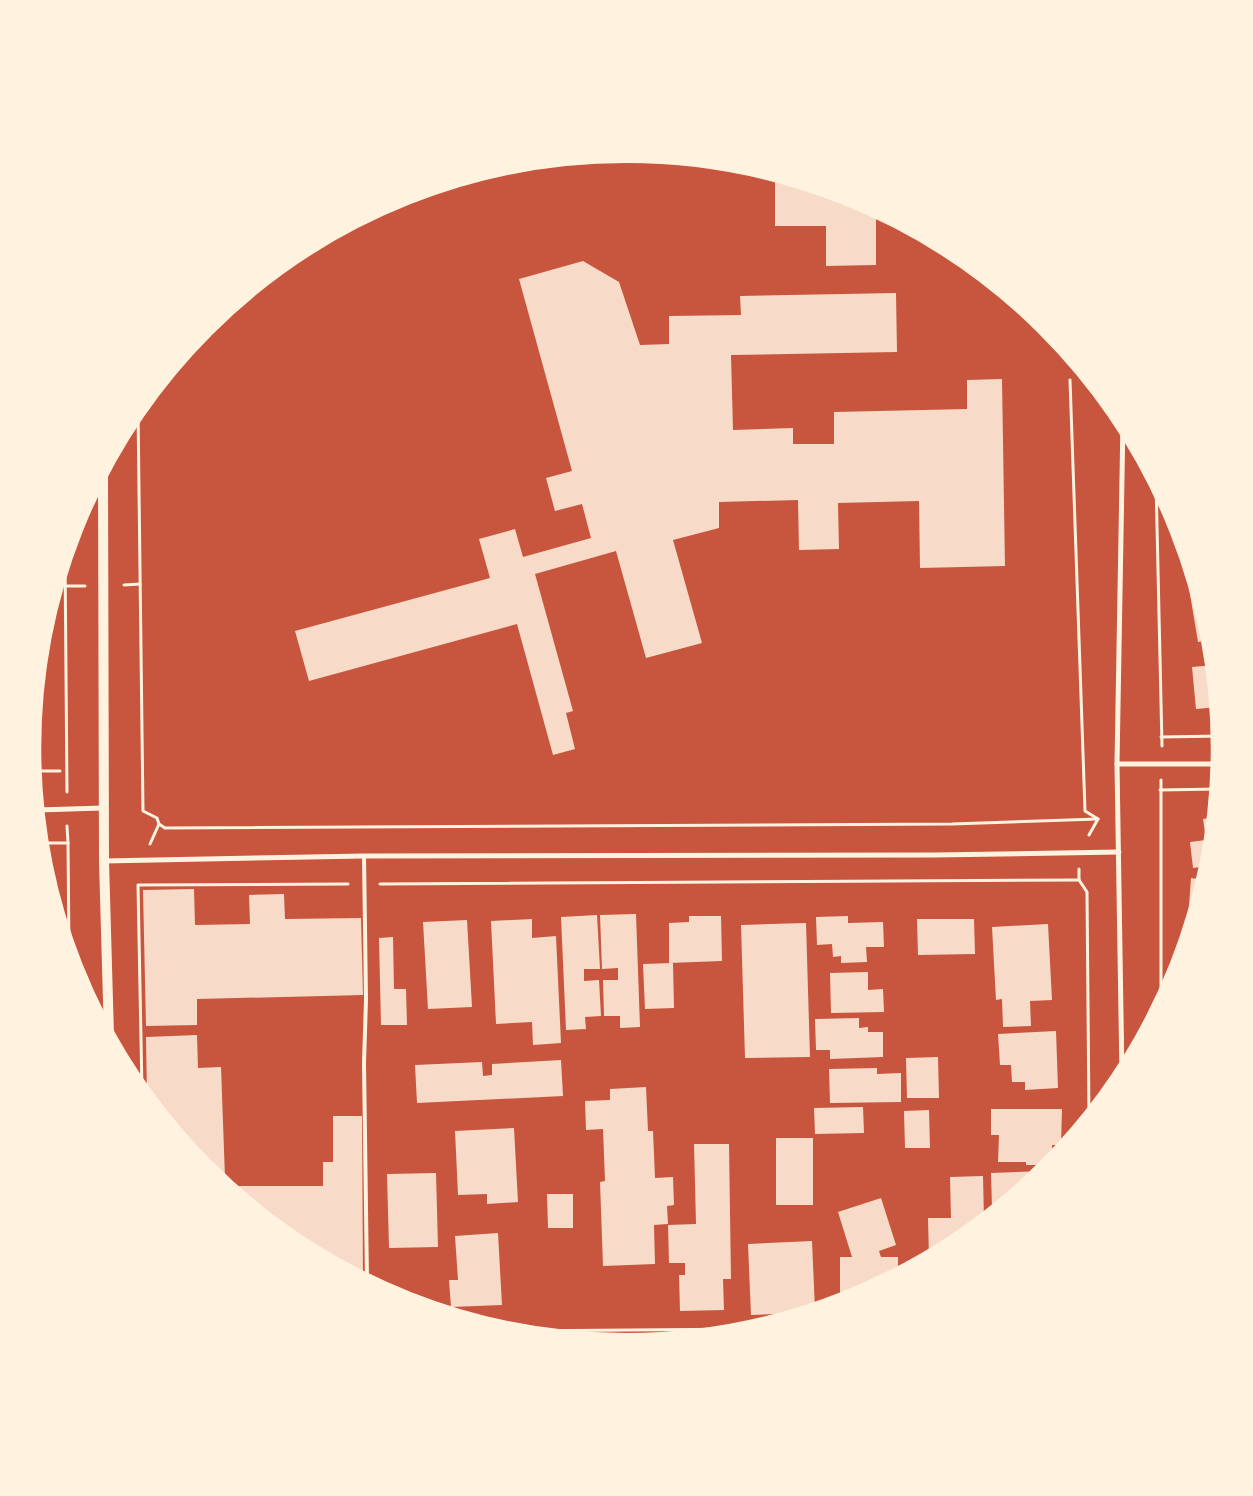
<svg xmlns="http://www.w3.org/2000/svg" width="1253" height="1496" font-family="Rubik,sans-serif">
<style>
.building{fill:#f7dbc8}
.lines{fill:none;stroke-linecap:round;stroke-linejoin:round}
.path{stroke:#fff3e0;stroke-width:3}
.service{stroke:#fff3e0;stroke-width:4}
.minor{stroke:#fff3e0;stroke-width:5}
.secondary{stroke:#fff3e0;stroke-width:10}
.rim{fill:none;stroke:#fff3e0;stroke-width:2.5}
</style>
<rect width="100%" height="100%" fill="#c8553d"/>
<g class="building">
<path d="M775,174L855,198L883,213H876V265L826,266V226H775Z"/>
<path d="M583,261L619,282L640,345L669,344V316L741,315L740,296L896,293L897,352L731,355L733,430L793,428V444H834V412L967,409V380L1002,379L1005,566L920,568L919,501L838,503L839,549L799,550L798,500L719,502V528L673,540L702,643L646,658L616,551L535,574L573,711L566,713L575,749L553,755L517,624L309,681L295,631L490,578L479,539L515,529L523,557L591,538L582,504L555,511L546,478L572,471L519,279Z"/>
<path d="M1196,586L1210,632L1211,640L1198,642L1189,588Z"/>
<path d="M1214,665L1218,707L1196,709L1192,667Z"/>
<path d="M1215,817L1210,866L1193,868L1190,842L1206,840L1203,819Z"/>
<path d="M1191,878L1206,880L1193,921L1188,920Z"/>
<path d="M194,889L195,925L250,924L249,895L284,894L285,919L361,918L363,995L197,999V1025L146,1026L143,890Z"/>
<path d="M636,914L640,1027L620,1028V1016H604L603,980H618V968L602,969L600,915Z"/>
<path d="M597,915L600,969H584V981L599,980L601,1016L585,1017L586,1029L566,1030L561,917Z"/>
<path d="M689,916H721L722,961L669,963V923L689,922Z"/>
<path d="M848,916V923L883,922L884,947H866L867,962L841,963V956L833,957L832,944L817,945L816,917Z"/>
<path d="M532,919V938L556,936L561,1043L533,1045L532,1022L496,1024L491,921Z"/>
<path d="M917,919H974L975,954L918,955Z"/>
<path d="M467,920L472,1007L428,1009L423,922Z"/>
<path d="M806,923L810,1057L745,1058L741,925Z"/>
<path d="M1048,924L1052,1000L1030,1001L1031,1026L1003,1027L1002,999L996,1000L992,927Z"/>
<path d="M393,937L394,989H406L407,1025H381L379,938Z"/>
<path d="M673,963L674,1008L645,1009L643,964Z"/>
<path d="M868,972V990L883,989L884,1012L831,1013L830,973Z"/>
<path d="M859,1018V1028L868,1027V1032H883V1057L830,1059V1050H816L815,1019Z"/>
<path d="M1056,1031L1058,1088L1025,1090V1082H1012L1011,1065H1000L998,1034Z"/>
<path d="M197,1035L198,1068L221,1067L225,1178H216L205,1169L147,1098L146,1037Z"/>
<path d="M938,1057L939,1098H907L906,1058Z"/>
<path d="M561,1060L563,1096L417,1103L415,1065L482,1062L483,1076L492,1075V1064Z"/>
<path d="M877,1068V1074L901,1073V1102L830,1103L829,1069Z"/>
<path d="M646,1087L648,1131H653L655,1178L673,1177L674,1205L667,1206L668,1224L654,1225L655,1264L603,1266L600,1182L605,1181L603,1129L586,1130L585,1101L610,1100V1089Z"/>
<path d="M863,1107L864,1133L815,1134L814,1108Z"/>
<path d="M991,1109H1062L1061,1145H1052L1053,1163L1050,1165H1026V1162H998L999,1135H991Z"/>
<path d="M929,1110L930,1148H905L904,1111Z"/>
<path d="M333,1116H362L363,1279L296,1243L231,1190V1186H323V1162H333Z"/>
<path d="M514,1128L518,1202L487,1204V1194L458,1195L455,1131Z"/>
<rect x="776" y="1138" width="37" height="67"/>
<path d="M694,1144H729L731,1279H723L724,1310L680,1311L679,1275H685V1263H669L668,1225L696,1224Z"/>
<path d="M1045,1171L1000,1207L992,1208L991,1173Z"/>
<path d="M436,1173L438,1247L389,1248L387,1174Z"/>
<path d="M983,1176L984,1221L957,1243L929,1258L928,1218H951L950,1177Z"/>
<path d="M547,1194H573V1228H548Z"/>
<path d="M881,1198L896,1245L879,1251L881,1257H898V1274L854,1298L840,1302V1257H852L838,1212Z"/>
<path d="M498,1233L502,1305L451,1307L449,1280H458L455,1236Z"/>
<path d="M812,1241L815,1310L805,1313L751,1315L748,1244Z"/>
</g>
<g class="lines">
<g class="path">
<path d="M1070,380L1085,811L1098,819L1089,835"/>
<path d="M138,409L143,811L157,818L159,824L165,828L952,824L1098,819"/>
<path d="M1156,482L1162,746"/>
<path d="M65,557L67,792"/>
<path d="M124,585L140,584"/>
<path d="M66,586H85"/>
<path d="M1161,737L1221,736"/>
<path d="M34,771H60"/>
<path d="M1161,780V1004"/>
<path d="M1160,790L1218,789"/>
<path d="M67,826L68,843"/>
<path d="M41,843H68L69,950"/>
<path d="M150,844L159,824"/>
<path d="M1079,869V880L1087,892L1089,1118"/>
<path d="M380,884L1079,880"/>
<path d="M142,1091L138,885L348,884"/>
<path d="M506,1331L753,1329"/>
</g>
<path class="service" d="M364,856L366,1000L364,1063L367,1281"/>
<g class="minor">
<path d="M1117,764H1220"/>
<path d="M37,810L103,808"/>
<path d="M104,861L364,856L934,855L1119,852"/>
<path d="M1122,1077L1117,764L1123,420"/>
</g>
<path class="secondary" d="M103,471L104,861L109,1036"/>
</g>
<path d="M0 0H1253V1496H0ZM40 748a586 586 0 1 1 1172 0a586 586 0 1 1-1172 0Z" fill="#fff3e0" fill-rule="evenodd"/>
<path class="rim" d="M40 748a586 586 0 1 1 1172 0a586 586 0 1 1-1172 0Z"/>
</svg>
